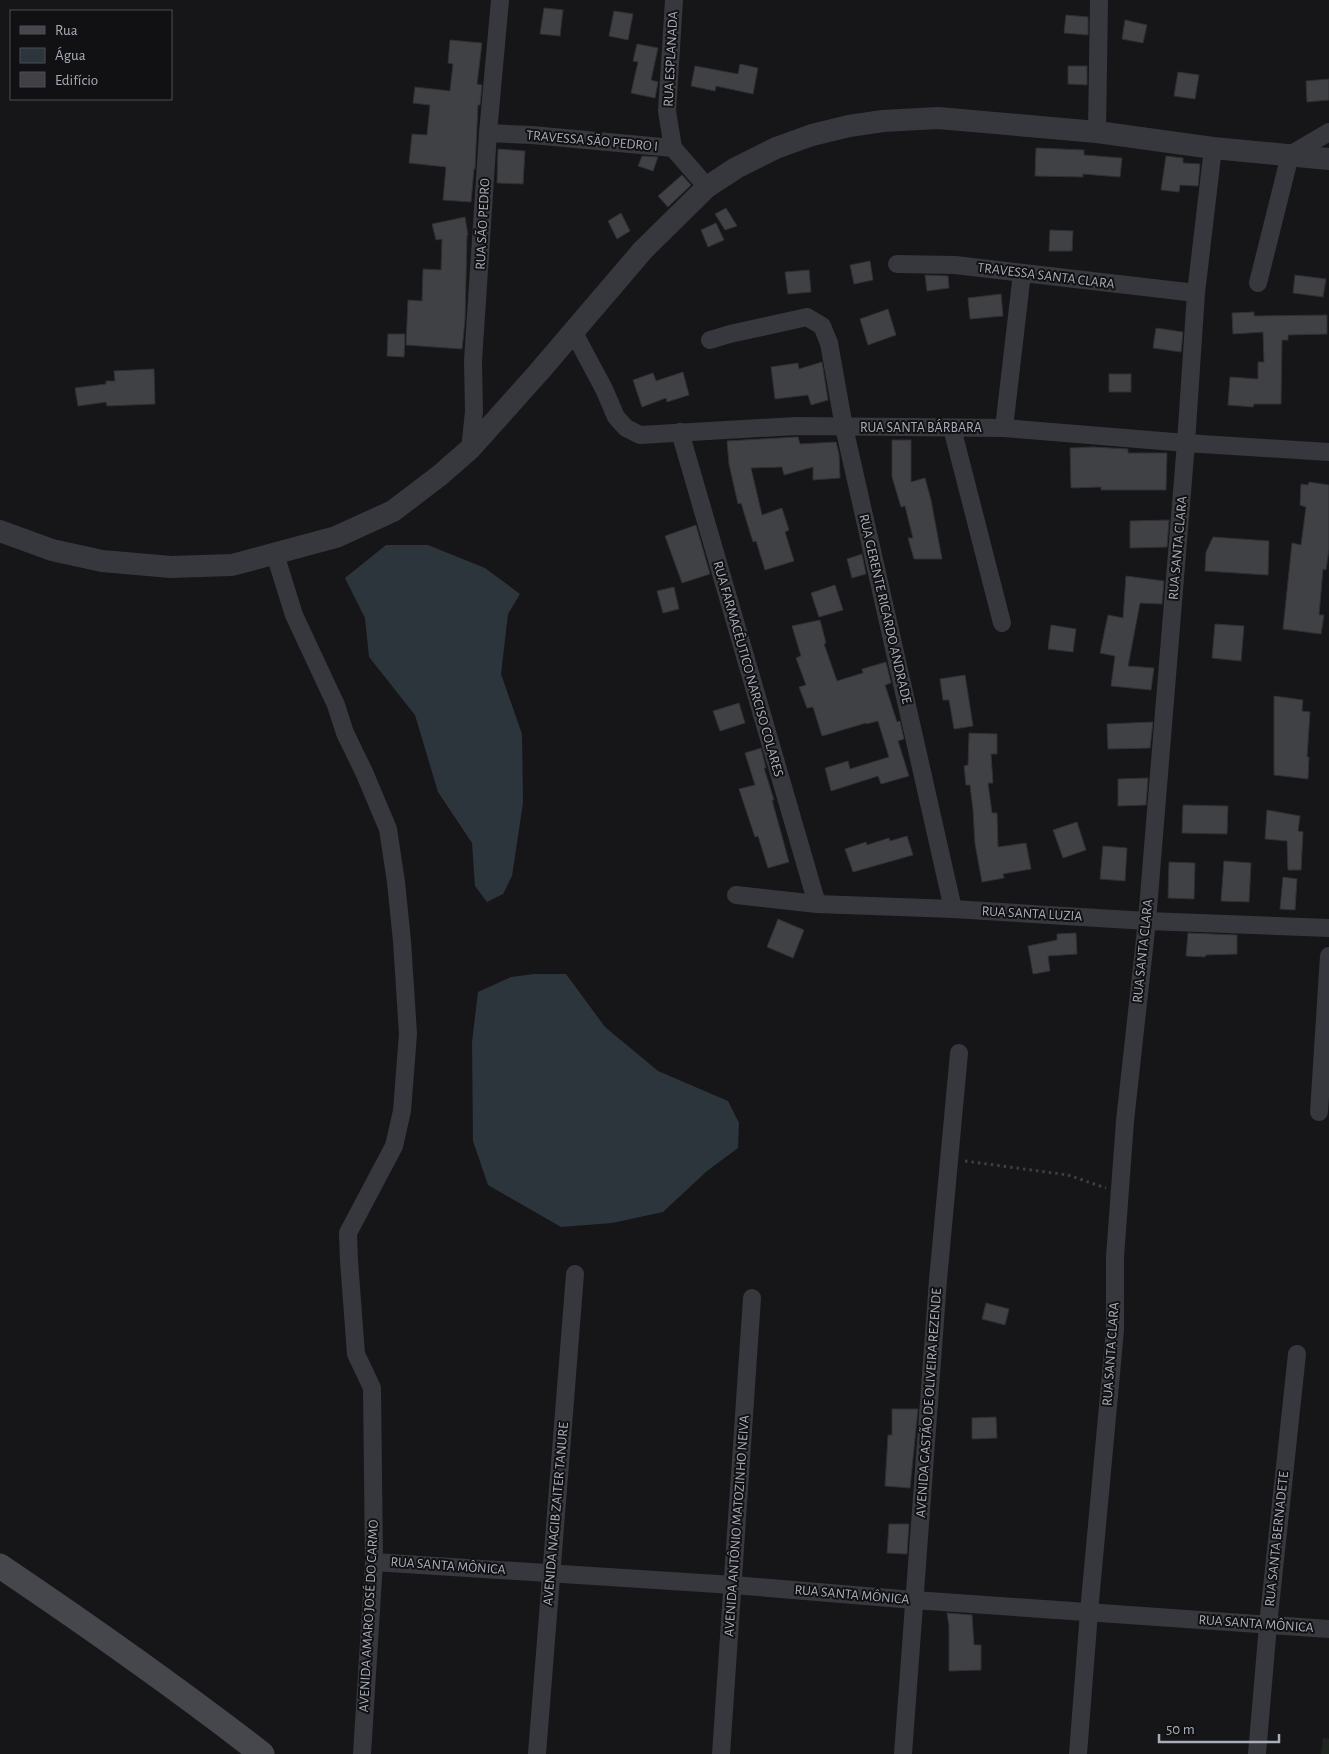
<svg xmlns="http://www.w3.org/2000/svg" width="1329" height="1754" font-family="'Alegreya Sans',sans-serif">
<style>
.green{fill:#1e261f}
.water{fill:#2c353c}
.building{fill:#404145;stroke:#303034}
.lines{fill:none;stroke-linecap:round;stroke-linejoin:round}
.path{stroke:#3d3f44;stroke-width:3;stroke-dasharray:2.5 4;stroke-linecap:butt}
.minor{stroke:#37383d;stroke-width:18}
.tertiary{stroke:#37383d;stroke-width:22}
.secondary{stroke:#45474d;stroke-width:25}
.labels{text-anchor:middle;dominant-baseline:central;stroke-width:4;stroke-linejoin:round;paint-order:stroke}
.street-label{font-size:14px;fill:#a8adb8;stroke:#111113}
</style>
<rect width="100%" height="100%" fill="#161618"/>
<path class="green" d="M1323,1738L1329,1739V1754H1321Z"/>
<g class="water">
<path d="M386,545H428L485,568L520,594L508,614L501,674L522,734L523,803L512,876L503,894L487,902L475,886L472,843L438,792L415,715L369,657L365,618L345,578Z"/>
<path d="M534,974H566L605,1027L658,1071L728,1101L739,1123L738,1148L707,1171L663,1212L612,1223L561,1227L488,1185L473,1141L472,1042L478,992L511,977Z"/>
</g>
<g class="building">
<path d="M544,8L563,10L560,36L540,34Z"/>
<path d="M614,11L633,14L628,40L609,36Z"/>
<path d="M1066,15L1088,17V35L1064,33Z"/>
<path d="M1125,20L1147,25L1143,43L1122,39Z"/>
<path d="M450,40L482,43L477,84L482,85L480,105H478L475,169H474L471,202L443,200L446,167L409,163L412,134L427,135L430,105L413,103L415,87L450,91L453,64L448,63Z"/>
<path d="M637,44L658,48L651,80L658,82L655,98L631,93L638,62L633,61Z"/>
<path d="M740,64L758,68L753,94L716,86L715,91L691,86L695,66L738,74Z"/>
<path d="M1068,66H1087V85L1068,84Z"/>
<path d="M1178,72L1199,75L1195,99L1174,96Z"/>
<path d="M1329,79V100L1307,102L1306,81Z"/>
<path d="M1036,148L1084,150V155L1122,158L1120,177L1083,174V177L1035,176Z"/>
<path d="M498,149L525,151L523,184L497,183Z"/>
<path d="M642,156L658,157L653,171L638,166Z"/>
<path d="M1166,156L1183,158V163L1200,164L1198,186L1180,185L1179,192L1161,190Z"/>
<path d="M682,175L691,185L668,207L658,196Z"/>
<path d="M726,208L737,226L725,230L715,214Z"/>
<path d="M621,213L630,231L617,239L608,221Z"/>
<path d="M465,217L468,235H467L465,320L462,349L406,345L408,300L422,301L423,269L441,270L442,239L436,240L432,224Z"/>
<path d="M716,223L724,240L708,247L701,230Z"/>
<path d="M1050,230L1073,231L1072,251H1049Z"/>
<path d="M870,261L873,280L854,284L850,265Z"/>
<path d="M809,270L811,292L788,294L785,272Z"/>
<path d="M925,275L948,276L949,288L927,291Z"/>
<path d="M1295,275L1326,279L1323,297L1293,293Z"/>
<path d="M1001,294L1003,316L970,319L968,298Z"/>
<path d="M888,309L896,335L868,345L860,319Z"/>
<path d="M1254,312V316L1327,315V334L1288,335V340H1282L1281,404H1254L1253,407L1228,405L1230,377L1258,379V362H1264L1263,332L1233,334L1232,313Z"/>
<path d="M1156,328L1183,332L1181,352L1153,348Z"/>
<path d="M388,334H405L404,357L387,356Z"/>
<path d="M822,362L828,400L811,405L808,395L775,399L771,367L798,363L799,369Z"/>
<path d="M154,369L155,404L107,406L106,402L78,406L75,388L106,384V381H115L114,371Z"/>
<path d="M683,372L689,395L667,402L666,398L642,407L633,380L653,373L656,381Z"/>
<rect x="1109" y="374" width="22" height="18"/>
<path d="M796,437H798L800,444L836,442L839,454L840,478L813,480V467L784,475L782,467L751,468L762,515L782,508L789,530L785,532L794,561L765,570L756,541L753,542L741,503L738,504L729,464L727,441Z"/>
<path d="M892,440H911V482L925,478L931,500L942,559H914L908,538H913L905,506L901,507L892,477Z"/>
<path d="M1093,447L1128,449V453H1167L1166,490H1101V487L1071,488L1070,448Z"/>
<path d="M1309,482L1329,485V549L1326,570L1323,569L1319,615H1324L1321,634L1283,629L1292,543L1301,545L1306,507L1300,505L1301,484L1308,485Z"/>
<path d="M1169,520L1167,547L1130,548V521Z"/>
<path d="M696,525L710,574L682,583L665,536Z"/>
<path d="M1213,537L1269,541L1268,575L1205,571L1206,552Z"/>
<path d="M862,554L866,574L852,578L847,559Z"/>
<path d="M1126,576L1164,581L1162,604L1140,603L1128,666L1154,668L1151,690L1111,686L1115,656L1100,653L1108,615L1123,618Z"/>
<path d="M835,585L843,610L819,617L811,593Z"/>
<path d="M674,587L679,609L663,613L657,591Z"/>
<path d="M820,620L826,643L824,644L837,681L863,673L862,669L886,662L891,683L885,685L897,722L900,721L904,739L898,741L909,776L881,784L878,776L831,791L825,768L848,761L850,769L889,757L878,721L866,724V723L822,736L813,707L807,708L799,687L806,685L796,658L801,656L792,626Z"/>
<path d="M1215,624L1244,626L1241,661L1212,658Z"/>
<path d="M1051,625L1076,629L1073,652L1048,649Z"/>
<path d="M965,675L973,726L954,729L949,700H943L940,679Z"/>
<path d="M1274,696L1303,700L1302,711L1310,712L1307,757H1309L1308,779L1274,775Z"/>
<path d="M739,703L745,723L720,731L713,711Z"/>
<path d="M1153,722L1150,748L1108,749L1107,724Z"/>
<path d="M969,733L997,734V754H991L993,783H988L992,813H997L998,847L1026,843L1031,869L1003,874L1004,878L982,882L975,844L973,810L970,785H966L964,766L968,765Z"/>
<path d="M761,748L766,768H764L774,800H772L789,862L768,868L758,836L755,837L739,789L755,785L745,753Z"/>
<path d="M1148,778L1146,805L1118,806V779Z"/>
<path d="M1183,805L1228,806L1227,834L1182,833Z"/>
<path d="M1267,810L1300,816L1298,831L1303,832L1301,870H1288L1287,841L1265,839Z"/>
<path d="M1077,822L1086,850L1063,858L1053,830Z"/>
<path d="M907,836L913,855L853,872L845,849L866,842L867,845L889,838L890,841Z"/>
<path d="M1103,846L1127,848L1125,881L1100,879Z"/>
<path d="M1224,861L1251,863L1249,902L1221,901Z"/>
<path d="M1169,862L1195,863L1194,899L1168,898Z"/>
<path d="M1283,877L1297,879L1295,910L1280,909Z"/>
<path d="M778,919L804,930L793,958L767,947Z"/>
<path d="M1076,933L1077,954L1048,956L1050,971L1033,974L1028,946L1057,940V934Z"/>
<path d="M1188,933L1237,935V954L1206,955L1205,957L1186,956Z"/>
<path d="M986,1303L1009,1309L1005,1325L982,1319Z"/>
<path d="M892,1409H918L910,1488L885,1486L888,1435H892Z"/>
<path d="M996,1417L997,1438L972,1439V1418Z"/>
<path d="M889,1524H909L907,1554L887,1553Z"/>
<path d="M947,1613L972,1615L974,1645H981V1670L949,1671V1626Z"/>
</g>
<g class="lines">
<path class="path" d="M965,1161L1068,1175L1106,1188"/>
<g class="minor">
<path d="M1097,132L1099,0"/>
<path d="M488,133L532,135L673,148L707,187"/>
<path d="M673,148L667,111L674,0"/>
<path d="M897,264L955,265L1196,293"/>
<path d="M1258,283L1290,155L1329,132"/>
<path d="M573,331L604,389L616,417L626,428L640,435L796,426L1004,428L1186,443L1329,452"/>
<path d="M710,340L730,334L807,317L822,326L829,343L844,427L953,909"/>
<path d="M952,428L1002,623"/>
<path d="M1004,428L1022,273"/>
<path d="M680,432L817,904"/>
<path d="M470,449L474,412L473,361L488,133L500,0"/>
<path d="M275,554L294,615L336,705L345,733L364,772L388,829L396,882L402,941L408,1034L402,1111L394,1146L348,1233L349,1261L356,1354L372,1388L374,1562L362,1754"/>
<path d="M736,895L817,904L953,909L1147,921L1329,928"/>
<path d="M1319,1112L1329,956"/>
<path d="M374,1562L733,1585L914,1600L1329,1629"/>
<path d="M537,1754L575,1274"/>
<path d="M721,1754L752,1298"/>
<path d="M903,1754L938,1280L959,1053"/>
<path d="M1078,1754L1089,1612L1115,1330V1257L1125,1121L1147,921L1186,443L1196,293L1213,148"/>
<path d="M1257,1754L1268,1625L1297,1354"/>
</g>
<path class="tertiary" d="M0,531L52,550L102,561L171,567L232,565L336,537L393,511L439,476L470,449L538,373L643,250L707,187L736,168L776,148L812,135L849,126L883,121L938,118L1097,132L1213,148L1329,159"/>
<path class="secondary" d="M0,1566C89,1626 177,1688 262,1754"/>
</g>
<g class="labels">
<g class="street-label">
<text transform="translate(671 59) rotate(-87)">RUA ESPLANADA</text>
<text transform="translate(592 141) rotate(5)">TRAVESSA SÃO PEDRO I</text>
<text transform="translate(483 224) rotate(-87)">RUA SÃO PEDRO</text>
<text transform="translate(1046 276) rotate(7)">TRAVESSA SANTA CLARA</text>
<text x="921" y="428">RUA SANTA BÁRBARA</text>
<text transform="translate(1178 548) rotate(-85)">RUA SANTA CLARA</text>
<text transform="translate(885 609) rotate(77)">RUA GERENTE RICARDO ANDRADE</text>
<text transform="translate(748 669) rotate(74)">RUA FARMACÊUTICO NARCISO COLARES</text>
<text transform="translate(1032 914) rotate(3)">RUA SANTA LUZIA</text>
<text transform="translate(1143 951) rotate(-84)">RUA SANTA CLARA</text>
<text transform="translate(1111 1354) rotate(-86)">RUA SANTA CLARA</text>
<text transform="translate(929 1403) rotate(-86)">AVENIDA GASTÃO DE OLIVEIRA REZENDE</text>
<text transform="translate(556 1514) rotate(-85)">AVENIDA NAGIB ZAITER TANURE</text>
<text transform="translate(737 1526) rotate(-86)">AVENIDA ANTÔNIO MATOZINHO NEIVA</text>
<text transform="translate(1277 1539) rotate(-84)">RUA SANTA BERNADETE</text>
<text transform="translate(448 1566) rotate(4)">RUA SANTA MÔNICA</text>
<text transform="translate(852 1595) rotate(5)">RUA SANTA MÔNICA</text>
<text transform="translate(369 1616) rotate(-87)">AVENIDA AMARO JOSÉ DO CARMO</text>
<text transform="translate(1256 1624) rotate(4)">RUA SANTA MÔNICA</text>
</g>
</g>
<rect x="10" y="10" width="162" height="90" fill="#111113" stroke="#4d4f55"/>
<rect x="20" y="26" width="25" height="8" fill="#45474d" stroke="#4d4f55"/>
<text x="55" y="35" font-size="15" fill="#a8adb8">Rua</text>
<rect x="20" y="48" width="25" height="15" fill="#2c353c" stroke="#4d4f55"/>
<text x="55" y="60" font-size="15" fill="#a8adb8">Água</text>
<rect x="20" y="72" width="25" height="15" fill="#404145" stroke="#4d4f55"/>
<text x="55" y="85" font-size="15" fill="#a8adb8">Edifício</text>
<path d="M1159 1734v8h120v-8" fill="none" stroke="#a8adb8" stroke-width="2.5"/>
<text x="1166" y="1734" font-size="15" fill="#a8adb8" stroke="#111113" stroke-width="4" paint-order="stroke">50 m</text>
</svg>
